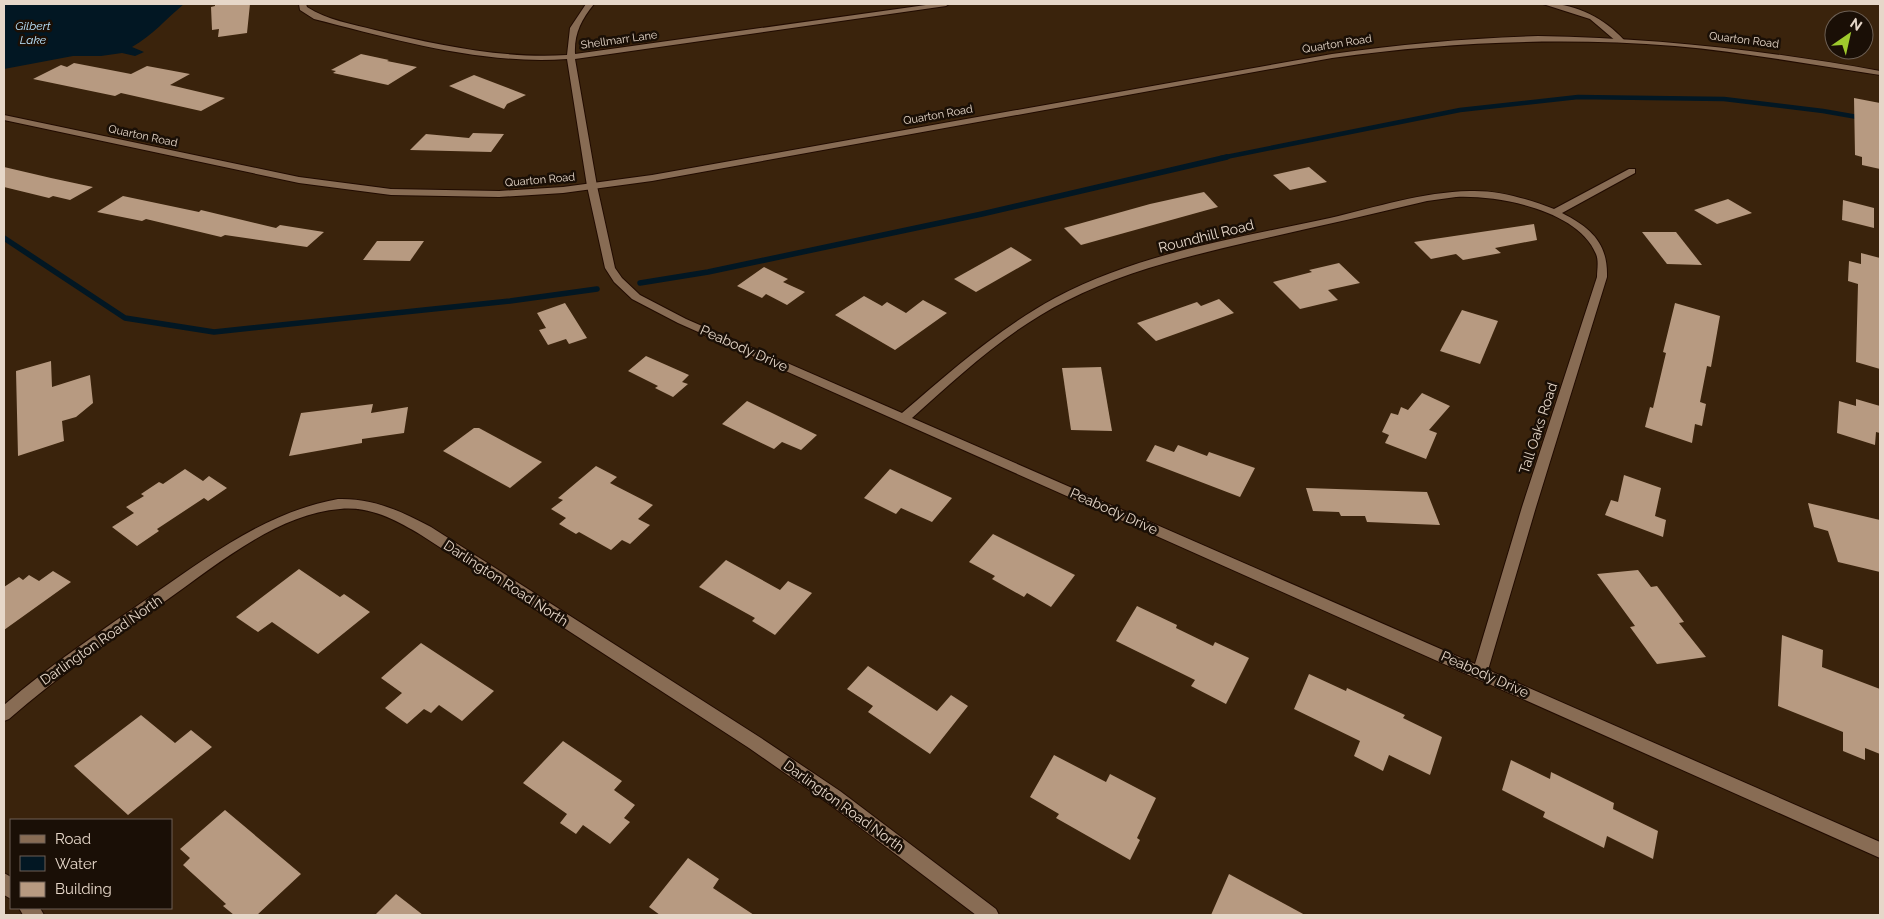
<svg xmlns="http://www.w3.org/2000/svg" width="1884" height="919" font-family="Raleway,sans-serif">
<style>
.water{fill:#021723}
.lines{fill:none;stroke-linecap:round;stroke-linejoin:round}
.stream-far1{stroke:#021723;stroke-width:4.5}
.stream{stroke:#021723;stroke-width:5.5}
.building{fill:#b79a81}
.street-casing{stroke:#210b00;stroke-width:2}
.secondary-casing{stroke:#210b00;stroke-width:2}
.street{fill:#886c54;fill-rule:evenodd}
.secondary{fill:#886c54;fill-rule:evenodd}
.labels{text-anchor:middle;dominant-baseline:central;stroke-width:5;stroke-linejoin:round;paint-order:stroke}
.far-street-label{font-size:11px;fill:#e6d7c9;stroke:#1a0f06}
.far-water-label{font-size:12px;font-style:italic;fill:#bce5ff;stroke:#1a0f06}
.street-label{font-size:14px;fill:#e6d7c9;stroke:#1a0f06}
</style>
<rect width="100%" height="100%" fill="#3a230c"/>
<path class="water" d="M4,4H184C167,18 152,36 132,47L144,52L135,56L122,53L101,56H73L4,69Z"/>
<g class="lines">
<path class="stream-far1" d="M1221,158L1460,110L1578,97L1724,99L1823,111L1880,121"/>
<g class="stream">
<path d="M4,238L125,318L214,332L510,301L597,289"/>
<path d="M640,283L708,272L982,214L1227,157"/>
</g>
</g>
<g class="building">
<path d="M215,4H250L247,33L218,37L219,29L212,30L211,7L215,6Z"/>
<path d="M361,54L389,60L387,61L417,67L388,85L333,73L336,71L331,70Z"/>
<path d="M74,63L131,74L147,66L190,74L170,85L225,98L201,111L121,93L115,96L33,79L61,65L67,67Z"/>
<path d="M474,75L526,95L507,104L504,109L449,86Z"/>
<path d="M1854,98L1880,103V169L1862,165V157L1855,155Z"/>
<path d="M473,133L504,134L491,152L410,150L426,134L469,138Z"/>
<path d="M4,167L51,178L93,187L70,200L53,196L49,198L4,187Z"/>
<path d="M1309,167L1327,182L1290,190L1273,175Z"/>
<path d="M1204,192L1218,207L1081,245L1064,228L1150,204Z"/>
<path d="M123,196L199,212L201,210L276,228L280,225L324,232L307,247L225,235L221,237L146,219L142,221L97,212Z"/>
<path d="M1728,199L1752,213L1717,224L1694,210Z"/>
<path d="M1843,200L1874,208V228L1842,220Z"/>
<path d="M1534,224L1537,240L1495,248L1501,253L1463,260L1456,254L1431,259L1414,242Z"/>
<path d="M1642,232H1676L1702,265L1667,264Z"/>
<path d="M377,241H424L410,261L363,260Z"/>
<path d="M1011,247L1032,260L976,292L954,279Z"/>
<path d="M1861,253L1880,258V369L1856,362L1858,284L1848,281L1849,261L1861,264Z"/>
<path d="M1339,263L1360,283L1328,290L1338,300L1300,309L1273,282L1312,272L1309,270Z"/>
<path d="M764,267L788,279L783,282L805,292L787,305L766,294L762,298L737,286Z"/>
<path d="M864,296L882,306L887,302L906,313L923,300L947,313L895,350L835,315Z"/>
<path d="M1219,299L1234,313L1156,341L1137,323L1197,302L1201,306Z"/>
<path d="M565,303L587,338L569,344L566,339L548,345L539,330L546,328L537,313Z"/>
<path d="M1675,303L1720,316L1711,367L1707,366L1700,402L1706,404L1702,426L1695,424L1692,443L1645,427L1650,407L1653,408L1666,353L1663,352Z"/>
<path d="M1462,310L1498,321L1480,364L1440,351Z"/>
<path d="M646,356L689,375L682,382L688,384L673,397L655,388L658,386L628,371Z"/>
<path d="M51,361L52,387L90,375L93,403L76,417L62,421L64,441L18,456L16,371Z"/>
<path d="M1101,367L1112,431L1071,430L1062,368Z"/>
<path d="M1422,393L1450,406L1429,430L1437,433L1426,459L1385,443L1389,435L1382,432L1391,413L1398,415L1401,407L1408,410Z"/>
<path d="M1856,399L1880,406V433L1876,432L1875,445L1837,433L1839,401L1856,406Z"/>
<path d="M747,401L770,412L817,435L801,450L782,442L774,449L722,424Z"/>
<path d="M373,404L371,413L408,407L404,433L362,439V443L289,456L301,413Z"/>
<path d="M474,428H479L542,462L510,488L443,451Z"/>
<path d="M1155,445L1174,452L1178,445L1207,456L1209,452L1255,468L1240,497L1146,461Z"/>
<path d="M596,466L617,477L610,483L653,505L638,519L650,525L630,544L622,540L611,550L579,532L576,534L559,524L566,518L551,509L563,500L558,498Z"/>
<path d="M185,469L203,481L209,476L227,488L208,501L204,498L157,529L159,531L137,546L112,527L134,513L126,507L144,496L141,494L159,482L163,484Z"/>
<path d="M890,469L952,498L932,522L901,508L896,514L864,498Z"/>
<path d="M1624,475L1661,488L1655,516L1666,520L1663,537L1605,515L1611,500L1618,502Z"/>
<path d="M1306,488L1427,492L1440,525L1367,522L1365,516H1341L1339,512L1313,511Z"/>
<path d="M1808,503L1880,520V572L1838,562L1828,531L1814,527Z"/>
<path d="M993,534L1075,575L1051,607L1027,593L1024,597L992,579L995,576L969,562Z"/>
<path d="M726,560L780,590L788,581L812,593L775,635L752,621L755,618L699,587Z"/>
<path d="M299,569L340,597L344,594L370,612L318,654L272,622L258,632L236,617Z"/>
<path d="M1638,570L1651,587L1657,586L1684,622L1679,623L1706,657L1657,664L1630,627L1635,626L1597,574Z"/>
<path d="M53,571L71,582L4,630V587L19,577L23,580L29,575L39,581Z"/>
<path d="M1137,606L1177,625L1176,628L1213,646L1215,642L1249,658L1226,704L1191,686L1195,680L1116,641Z"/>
<path d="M1782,635L1823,650L1822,667L1880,689V754L1865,748V760L1843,751V732L1778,706Z"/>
<path d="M421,643L494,691L462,721L439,705L431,713L424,709L407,724L385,708L402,693L381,678Z"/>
<path d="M868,666L937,711L951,695L968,706L930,754L868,712L873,706L847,689Z"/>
<path d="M1309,674L1346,691L1347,688L1405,715L1403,718L1442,737L1430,775L1389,755L1383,771L1354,756L1360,741L1294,709Z"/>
<path d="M141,715L175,743L191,730L212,747L128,815L74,766Z"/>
<path d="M563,741L622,781L614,790L635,805L624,818L630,822L610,844L583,825L576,834L560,823L567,814L523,783Z"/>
<path d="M1054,755L1106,782L1110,774L1156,798L1137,838L1140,840L1130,860L1056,818L1059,814L1030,797Z"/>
<path d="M1511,760L1550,779L1551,772L1614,803L1613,809L1658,831L1653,859L1607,836L1604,848L1543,817L1545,812L1502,790Z"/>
<path d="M225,810L301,874L257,915H234L223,906L226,904L183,865L190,858L180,849Z"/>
<path d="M688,858L719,879L713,888L754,915H660L649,907Z"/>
<path d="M1229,874L1305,915H1211Z"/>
<path d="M396,894L423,915H375Z"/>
</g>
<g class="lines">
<defs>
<g id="street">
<path d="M299,4H306L307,7C327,20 352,24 375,30C438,45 502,59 567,55L570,28L586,4H594C581,20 574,34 575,54L933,4H949L946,6L575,59L597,186L615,268L622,278L640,295L686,319L902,413C951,371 998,329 1055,298C1139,253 1238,238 1330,218C1376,207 1423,192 1470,191C1499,190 1528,199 1554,209L1629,169H1635V173L1562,213C1591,228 1608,243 1607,277L1536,507L1488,670L1880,842V858L678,323L632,299L614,282L605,268L587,186L567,59C482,65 397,40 314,19L300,10ZM1456,197C1498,195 1578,210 1596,254C1599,261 1597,270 1597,277L1522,507L1475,664L912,418C960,375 1008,330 1066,301C1125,271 1189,256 1253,241C1311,228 1369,215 1427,201Z"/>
<path d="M1543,4C1573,2 1604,18 1624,40L1617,42L1590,19Z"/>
<path d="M338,499C373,498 401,511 431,527L761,738L840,791L996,909L999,915H976L828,803L749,748L421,535C396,520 370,506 340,509C276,514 214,567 164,602C111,640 58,676 9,719L4,721V705C51,664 103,630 154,594C212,554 267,512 338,499Z"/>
<path d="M4,873L11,877V899L4,895Z"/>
<path d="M19,908H40L44,915H23Z"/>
</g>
<path id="secondary" d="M1538,36C1655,38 1765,50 1880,71V75C1812,65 1744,52 1675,46C1559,37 1446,42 1332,58L652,181L563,193L499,197L391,195L299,183L4,120V115L299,177L391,189L499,191L563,187L652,175L1332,54C1401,44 1469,38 1538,36Z"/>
</defs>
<use href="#street" class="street-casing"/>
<use href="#secondary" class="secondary-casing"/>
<use href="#street" class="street"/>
<use href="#secondary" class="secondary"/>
</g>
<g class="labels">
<g class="far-street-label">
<text transform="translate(619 40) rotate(-8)">Shellmarr Lane</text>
<text transform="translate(1744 40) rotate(7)">Quarton Road</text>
<text transform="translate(1337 44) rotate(-9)">Quarton Road</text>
<text transform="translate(938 115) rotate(-10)">Quarton Road</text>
<text transform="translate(143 136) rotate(12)">Quarton Road</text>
<text transform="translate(540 180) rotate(-5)">Quarton Road</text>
</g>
<g class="far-water-label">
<text x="33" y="26">Gilbert<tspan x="33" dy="14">Lake</tspan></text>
</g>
<g class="street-label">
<text transform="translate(1206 236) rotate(-14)">Roundhill Road</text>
<text transform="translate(744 348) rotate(24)">Peabody Drive</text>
<text transform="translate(1538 428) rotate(-72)">Tall Oaks Road</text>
<text transform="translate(1114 511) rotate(24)">Peabody Drive</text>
<text transform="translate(506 583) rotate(33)">Darlington Road North</text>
<text transform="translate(101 640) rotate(-35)">Darlington Road North</text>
<text transform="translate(1485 674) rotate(24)">Peabody Drive</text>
<text transform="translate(844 806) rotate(36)">Darlington Road North</text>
</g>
</g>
<rect width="1884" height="919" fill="none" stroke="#e6d7c9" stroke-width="10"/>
<rect x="10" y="819" width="162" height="90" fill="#1a0f06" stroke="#6c5f54"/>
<rect x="20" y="835" width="25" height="8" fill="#886c54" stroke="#6c5f54"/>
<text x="55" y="844" font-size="15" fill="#e6d7c9">Road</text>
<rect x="20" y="856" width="25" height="15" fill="#021723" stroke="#6c5f54"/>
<text x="55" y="869" font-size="15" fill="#e6d7c9">Water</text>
<rect x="20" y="882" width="25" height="15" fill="#b79a81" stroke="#6c5f54"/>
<text x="55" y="894" font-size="15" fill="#e6d7c9">Building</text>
<g transform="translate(1849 35) rotate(34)"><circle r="24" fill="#1a0f06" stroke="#6c5f54"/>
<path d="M0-4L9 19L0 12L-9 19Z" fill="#9fca2d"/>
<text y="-8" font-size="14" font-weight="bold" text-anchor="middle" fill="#e6d7c9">N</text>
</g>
</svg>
